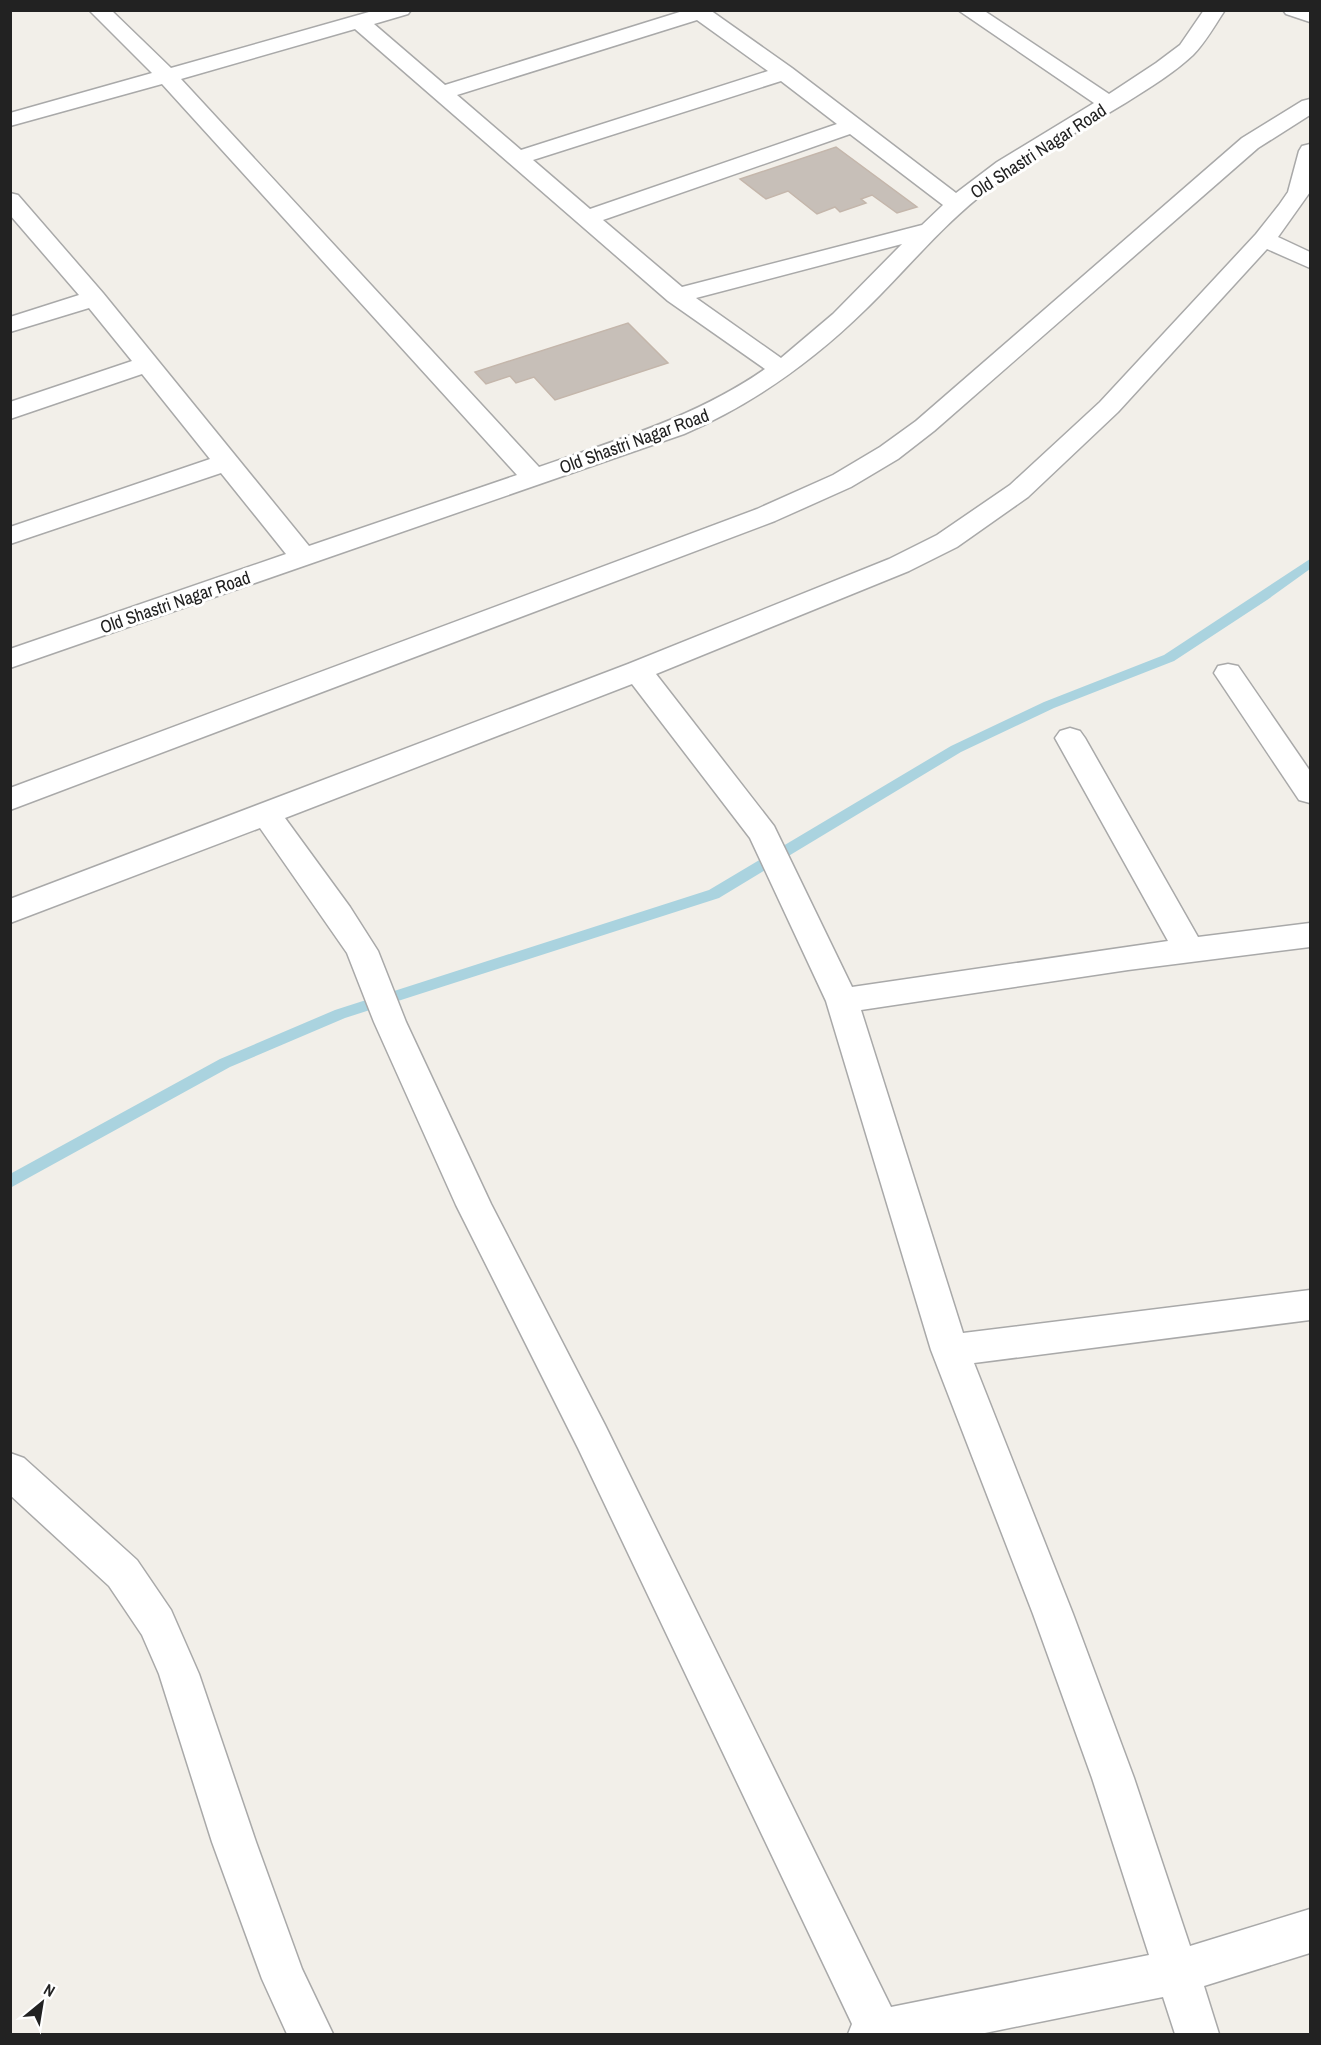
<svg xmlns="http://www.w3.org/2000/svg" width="1321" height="2045" font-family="'Archivo Narrow',sans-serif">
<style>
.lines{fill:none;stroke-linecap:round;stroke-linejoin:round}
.stream{fill:#aad3df;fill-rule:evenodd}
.building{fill:#c7bfb8;stroke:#c4b6ab;stroke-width:1.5}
.minor-casing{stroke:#a9a9a9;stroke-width:3}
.minor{fill:#fff;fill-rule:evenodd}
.labels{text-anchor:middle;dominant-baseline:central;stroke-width:6;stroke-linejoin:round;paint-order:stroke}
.far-street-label{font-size:18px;fill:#222;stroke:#fff}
</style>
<rect width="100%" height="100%" fill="#f2efe9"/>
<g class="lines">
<path class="stream" d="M1310,559V569L1267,600L1174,661L1054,708L961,752L719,898L345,1018L230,1067L10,1188V1174L220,1059L335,1010L709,890L951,746L1044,702L1164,655Z"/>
</g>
<g class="building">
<path d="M836,147L917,207L897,213L872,195L861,199L866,203L840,212L835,207L817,214L788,191L766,199L740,179Z"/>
<path d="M628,323L668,363L555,400L534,377L516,383L510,376L486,384L475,372Z"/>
</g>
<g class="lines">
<defs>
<g id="minor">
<path d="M89,10H111L171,68L376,10H411L408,14L374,24L445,85L686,10H710L792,68L956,193L997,162L1094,103L958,10H983L1109,94L1156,63L1180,45L1204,10H1225C1215,25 1205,43 1193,55C1174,73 1149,88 1127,102C1081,130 1032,156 989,189C943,224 907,269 866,309C812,362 753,404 684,434L10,668V649L286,554L221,473L10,544V527L210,459L142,374L10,419V402L132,361L89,308L10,332V317L79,295L10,215V193L18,195L103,293L309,546L517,475L162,84L10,126V113L152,73ZM697,20L768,71L521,150L457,95ZM355,29L668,301L765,369C696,417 617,440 539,467L181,79ZM781,81L837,124L590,209L533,160ZM850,134L943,205L922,225L682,287L603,220ZM902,244L833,314L781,358L696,298Z"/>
<path d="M1283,10H1310V22L1286,14Z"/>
<path d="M1310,99V115L1258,148L934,431L898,459L851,487L775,521L10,810V788L757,509L833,475L880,447L916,421L1242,138L1302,101Z"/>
<path d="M1310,144V192L1278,237L1310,252V268L1267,249L1118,412L1028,497L957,547L909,571L656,674L774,826L852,987L1168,941L1055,738L1060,731L1070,728L1080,731L1085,738L1198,937L1310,923V947L1128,970L861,1010L963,1333L1310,1290V1320L974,1363L1073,1614L1134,1778L1190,1946L1310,1909V1953L1204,1986L1219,2034H1175L1163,1997L980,2034H848L852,2024L578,1448L456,1205L374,1022L347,953L260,828L10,923V899L628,664L889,559L937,535L1010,485L1100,402L1256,234L1279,205L1288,192L1299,151L1302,146ZM632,684L750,838L826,1001L931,1350L1033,1614L1092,1778L1149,1955L891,2007L605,1425L491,1204L406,1022L378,951L350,907L285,818Z"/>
<path d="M1228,664L1238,666L1310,771V803L1299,800L1214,673L1218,666Z"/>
<path d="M10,1453L24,1458L137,1560L171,1610L199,1674L256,1842L302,1969L333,2034H287L262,1979L212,1842L159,1674L142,1635L109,1586L10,1495Z"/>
</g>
</defs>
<use href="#minor" class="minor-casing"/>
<use href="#minor" class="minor"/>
</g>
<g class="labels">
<g class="far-street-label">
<text transform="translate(1038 151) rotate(-33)">Old Shastri Nagar Road</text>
<text transform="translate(634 441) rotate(-20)">Old Shastri Nagar Road</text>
<text transform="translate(175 602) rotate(-19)">Old Shastri Nagar Road</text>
</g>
</g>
<rect width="1321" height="2045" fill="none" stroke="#222222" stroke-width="24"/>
<g transform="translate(42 2003) rotate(30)" stroke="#ffffff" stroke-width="4.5" paint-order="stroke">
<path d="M0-4.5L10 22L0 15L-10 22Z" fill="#222222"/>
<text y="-9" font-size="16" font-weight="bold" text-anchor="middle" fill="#222222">N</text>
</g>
</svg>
